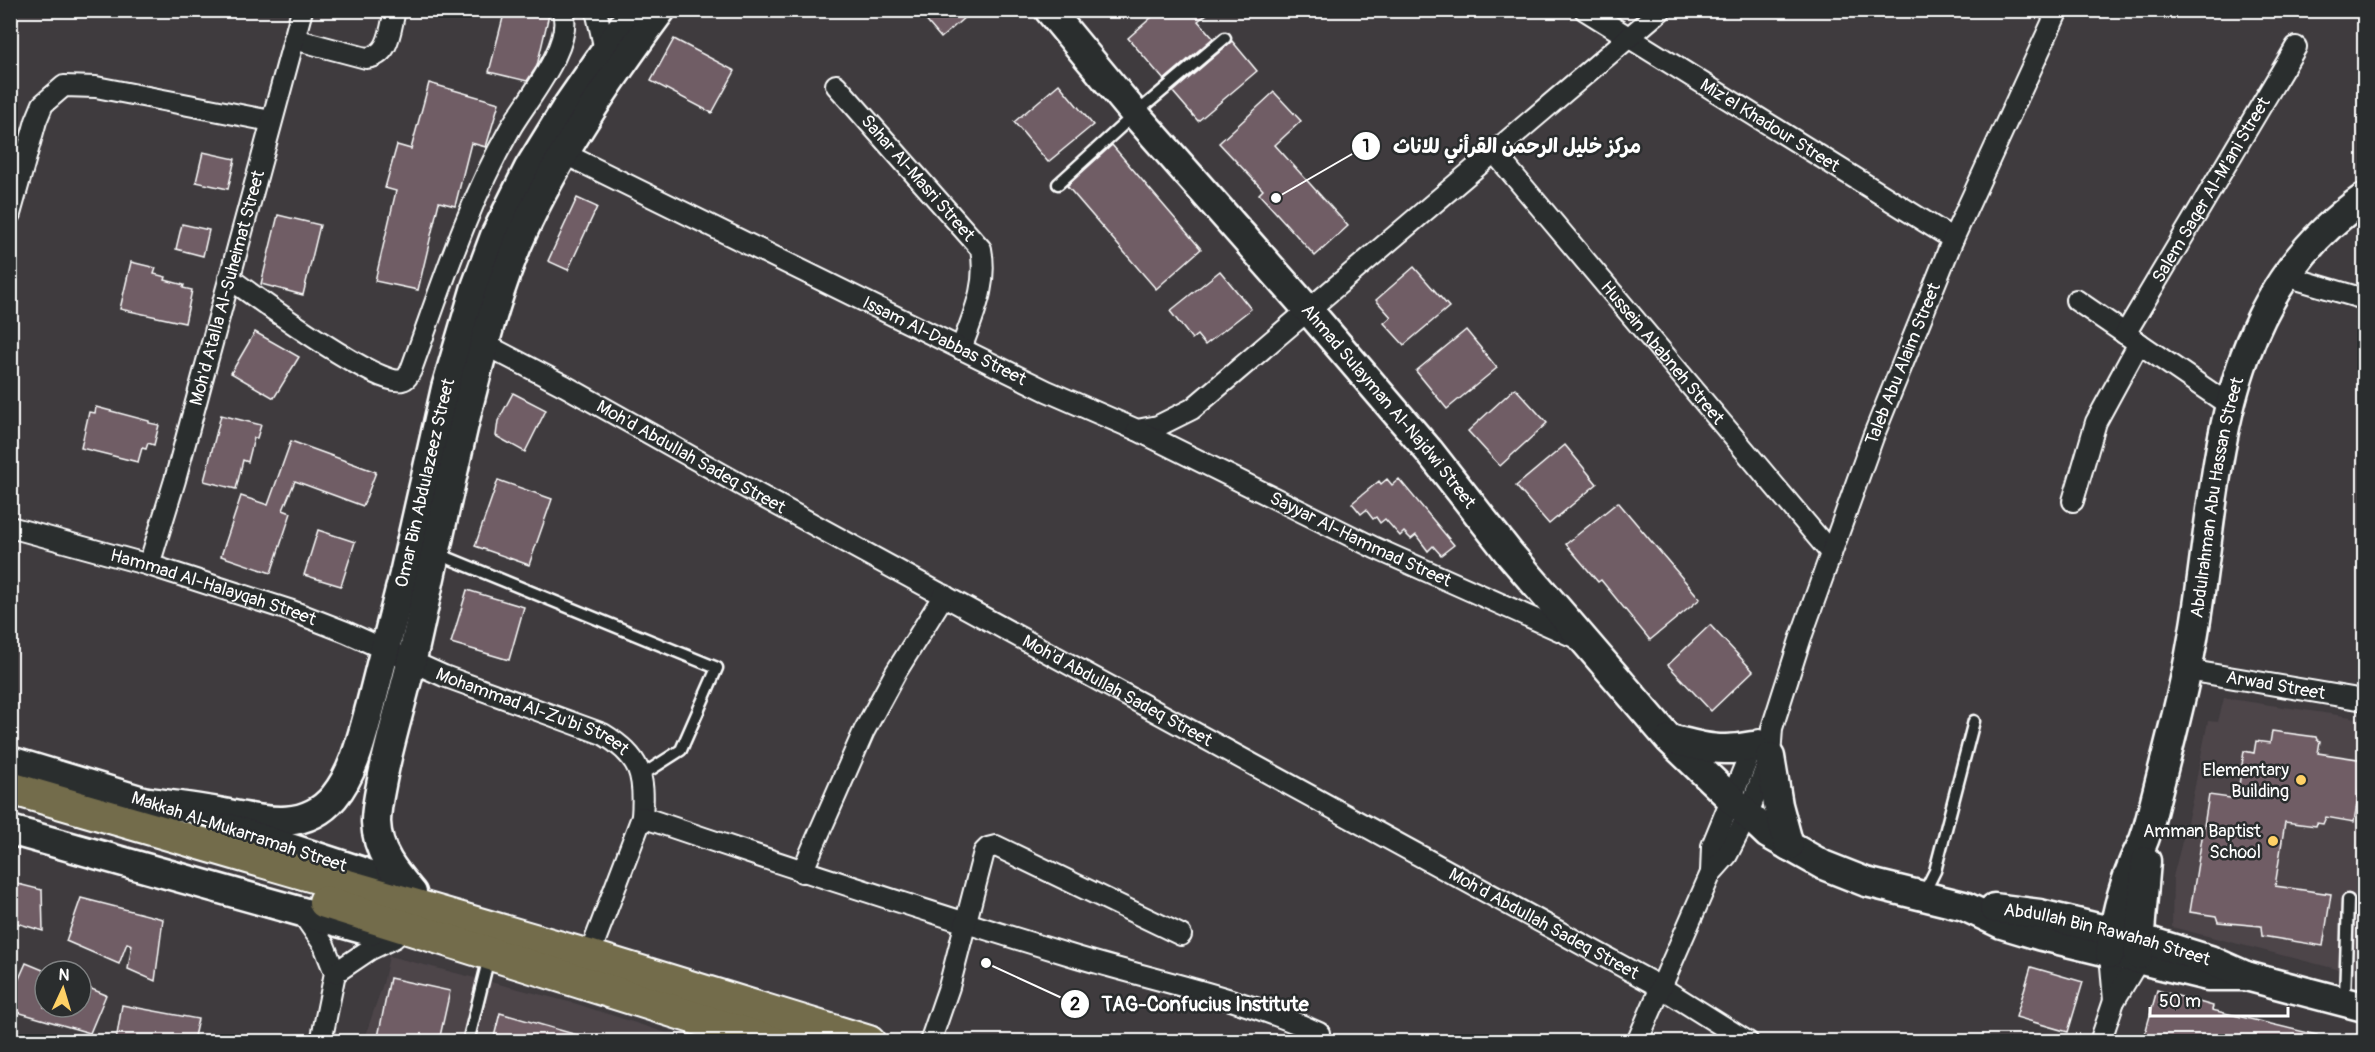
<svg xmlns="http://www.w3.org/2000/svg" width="2375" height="1052" font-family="Pangolin,'Playpen Sans Arabic',sans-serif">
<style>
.built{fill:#4d454a}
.building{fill:#6f5d65;stroke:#fff;stroke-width:1.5}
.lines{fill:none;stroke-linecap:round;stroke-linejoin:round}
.lane-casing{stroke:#fff;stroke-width:15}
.street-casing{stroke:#fff;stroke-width:24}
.secondary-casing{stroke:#fff;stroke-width:33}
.primary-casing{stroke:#fff;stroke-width:36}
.lane{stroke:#2a2d2e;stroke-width:10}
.street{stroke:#2a2d2e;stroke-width:20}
.secondary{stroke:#2a2d2e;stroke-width:28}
.primary{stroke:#736c4b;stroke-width:32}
.poi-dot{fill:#ffd166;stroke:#2a2d2e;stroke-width:2}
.labels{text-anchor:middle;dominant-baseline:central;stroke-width:5;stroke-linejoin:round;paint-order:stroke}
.street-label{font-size:18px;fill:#fff;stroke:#2a2d2e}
.poi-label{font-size:18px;fill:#fff;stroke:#2a2d2e;text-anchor:end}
.leader{fill:none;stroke:#fff;stroke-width:2}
.callout-dot{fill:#fff;stroke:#2a2d2e;stroke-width:2}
.mark-label{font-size:18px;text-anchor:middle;font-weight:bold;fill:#111}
.callout-label{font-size:20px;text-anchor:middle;font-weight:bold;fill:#fff;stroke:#2a2d2e;stroke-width:5;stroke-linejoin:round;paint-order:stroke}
</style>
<rect width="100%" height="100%" fill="#3f3b3e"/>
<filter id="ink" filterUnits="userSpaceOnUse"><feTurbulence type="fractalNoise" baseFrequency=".0167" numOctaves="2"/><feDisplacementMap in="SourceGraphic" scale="12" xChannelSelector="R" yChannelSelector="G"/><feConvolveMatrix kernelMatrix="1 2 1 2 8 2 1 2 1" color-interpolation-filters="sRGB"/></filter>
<g filter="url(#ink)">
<g class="built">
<path d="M2224,698L2364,719V976L2172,927L2173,877L2191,806L2208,721L2218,722Z"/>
<path d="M389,956L577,1004L691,1041L363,1042L383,984Z"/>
</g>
<g class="building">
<path d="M505,10H550L537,66L527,81L489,72Z"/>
<path d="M917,10H973L941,38Z"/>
<path d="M1160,10H1212L1198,21L1213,38L1164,80L1128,38Z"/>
<path d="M674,39L735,71L712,113L651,81Z"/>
<path d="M1232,41L1257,71L1198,121L1173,92Z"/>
<path d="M429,83L499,103L486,147L471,143L455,206L439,202L418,290L375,281L396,191L385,188L397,145L411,149Z"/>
<path d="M1059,84L1093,125L1048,162L1014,122Z"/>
<path d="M1274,92L1301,121L1275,145L1348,226L1315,256L1259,194L1263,190L1219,143Z"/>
<path d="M1112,145L1201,249L1156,289L1067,186Z"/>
<path d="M203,152L235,159L228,189L196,182Z"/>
<path d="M577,198L597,207L568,270L548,261Z"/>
<path d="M278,215L320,225L303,295L261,284Z"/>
<path d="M182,224L209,230L203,256L176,249Z"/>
<path d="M131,262L156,268L154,274L166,277L165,280L184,285L183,288L192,290L185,323L120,309Z"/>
<path d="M1414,267L1449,307L1404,345L1384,323L1391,317L1376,300Z"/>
<path d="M1220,271L1251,309L1205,345L1197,335L1192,339L1170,311Z"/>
<path d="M1466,330L1497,368L1447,409L1416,371Z"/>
<path d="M255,332L299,357L274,398L231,373Z"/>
<path d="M1515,388L1547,423L1500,466L1468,431Z"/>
<path d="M513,393L546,410L525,452L496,436L498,421Z"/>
<path d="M96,407L149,421V423L159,425L154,445L148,443L146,449L142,448L138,462L81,448L89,412L95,413Z"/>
<path d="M221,415L261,425L257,438H254L248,462L243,460L236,489L204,481Z"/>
<path d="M291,441L376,472L363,506L295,481L283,510L291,513L271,573L221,556L241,496L268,505Z"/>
<path d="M1565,445L1597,484L1549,524L1516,486Z"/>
<path d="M1387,479L1392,485L1399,479L1454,545L1441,555L1433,546L1428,551L1416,535L1411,539L1404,532L1400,536L1385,519L1380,523L1376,517L1373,519L1366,510L1361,514L1352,503L1379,481L1381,484Z"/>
<path d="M498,480L552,499L529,565L475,546Z"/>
<path d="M1618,502L1700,599L1650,640L1601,580L1598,582L1566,544Z"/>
<path d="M318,530L355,542L341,586L304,575Z"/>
<path d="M467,590L524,607L509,660L451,643Z"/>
<path d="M1710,625L1753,671L1711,711L1668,665Z"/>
<path d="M2272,731L2316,737L2317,740L2320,741L2318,753L2364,760L2354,822L2326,817L2323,824L2317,823L2316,826L2285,822L2275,886L2331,894L2323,946L2262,936L2261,926L2218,922L2216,916L2190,912L2209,795L2237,799L2244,751L2254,753L2256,741L2270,743Z"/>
<path d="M10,882L42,890L43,931L10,921Z"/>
<path d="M81,898L163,919L155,981L128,969L132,945L127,943L119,964L66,941Z"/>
<path d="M26,963L43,970L44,1007H81L82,985L106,995L90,1033L10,1010V999Z"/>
<path d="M2031,967L2083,982L2068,1032L2016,1017Z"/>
<path d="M390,978L450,991L439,1041H398L378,1037Z"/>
<path d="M2157,990L2213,1006L2212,1010L2317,1035L2316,1041H2143Z"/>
<path d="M122,1005L198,1019L193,1041H116Z"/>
<path d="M500,1013L584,1037L583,1041H493Z"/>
</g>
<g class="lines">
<defs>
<g id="lane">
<path d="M1058,184L1135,114L1225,38"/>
<path d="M436,553L717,668L681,750L642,775"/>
<path d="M1923,895L1935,871L1974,721"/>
<path d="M2345,999L2348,900"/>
<path d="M468,1042L489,957"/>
</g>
<g id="street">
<path d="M596,10L605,50"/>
<path id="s1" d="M1585,10L1953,239"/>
<path d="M294,39L366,58C390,56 390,30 395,10"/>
<path id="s2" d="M836,85L981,249C988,286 973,315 961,349"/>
<path id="s3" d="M1494,152L1831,553"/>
<path id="s4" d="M565,154L1047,391L1137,430L1158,426L1192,409L1661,10"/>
<path d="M10,214L36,121L43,104L64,86L96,87L271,121"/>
<path d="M2286,276L2364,299"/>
<path d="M229,278C254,296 378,388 402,380C407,379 409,374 411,370C441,288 467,205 510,129C526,101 576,43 562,10"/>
<path d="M2076,300L2229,405"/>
<path id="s5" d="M2125,334L2296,47"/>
<path id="s6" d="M484,344L565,386L743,486L1662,988L1748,1042"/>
<path id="s7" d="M1137,430L1375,548L1579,639"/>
<path d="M2073,501L2096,422L2139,343"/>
<path id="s8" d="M10,527L149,565L292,611L346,632L444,676L603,734C641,757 645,775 642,817L589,956"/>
<path id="s9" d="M149,565L175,480L302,10"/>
<path id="s10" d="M2187,670L2364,700"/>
<path d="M642,817C783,865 925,911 1067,954C1151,980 1239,996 1319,1033"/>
<path d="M802,872L864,731L896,672L944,595"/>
<path d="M1711,873L1712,846L1753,746L1759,740"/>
<path d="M301,912L324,945L335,973L321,1042"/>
<path d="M2110,954L2114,1001"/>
<path d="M335,973L369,950L394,938"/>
<path d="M930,1042L949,987L984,852L988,848L996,846L1181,935"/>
<path id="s11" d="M1637,1042L1711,873L1727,855L1747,816L1770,757L1772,728L1801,637L1873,437L1953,239L2058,10"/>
<path d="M2100,1042L2114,1001L2138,961"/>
</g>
<g id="secondary">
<path id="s12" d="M1049,10L1135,114L1309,311L1429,451L1509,553L1669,739L1768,834L1823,865L1866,882L1964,906L2002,924L2042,936L2207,976H2246"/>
<path d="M1670,739C1701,747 1720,753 1753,746"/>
<path d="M1770,757L1778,805L1789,846"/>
<path d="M10,761L166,808"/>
<path id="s13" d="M149,802C172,805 195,808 218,812C258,819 303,834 334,797C354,773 362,737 370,708L404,574L446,388L476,287L495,236L529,168L568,105L634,10"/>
<path d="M229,828L360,871L409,892"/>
<path d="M10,830L370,931"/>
<path d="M412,893C394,872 377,852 376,822C376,807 380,791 383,775C391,736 403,698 412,659C431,575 448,491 468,407C483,349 497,289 522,234C557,156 610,79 661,10"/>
<path id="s14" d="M1994,908L2040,914L2139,938L2210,960L2246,976L2364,1007"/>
<path id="s15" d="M2110,954C2114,925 2121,893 2132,866C2135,856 2142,847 2145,837C2150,823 2153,808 2157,793C2166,758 2175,723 2183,688C2224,513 2197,315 2364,198"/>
<path d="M2138,955L2146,861"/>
</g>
<g id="primary">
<path d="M10,788L589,956L869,1042"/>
<path d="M325,902L772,1042"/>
</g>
</defs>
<use href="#lane" class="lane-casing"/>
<use href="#street" class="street-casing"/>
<use href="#secondary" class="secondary-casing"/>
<use href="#primary" class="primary-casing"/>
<use href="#lane" class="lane"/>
<use href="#street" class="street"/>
<use href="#secondary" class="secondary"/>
<use href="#primary" class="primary"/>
</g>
</g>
<g class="poi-dot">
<circle cx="2301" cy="780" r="6"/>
<circle cx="2273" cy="841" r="6"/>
</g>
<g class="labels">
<g class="street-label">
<text stroke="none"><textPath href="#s1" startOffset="218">Miz'el Khadour Street</textPath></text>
<text stroke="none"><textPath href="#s2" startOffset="124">Sahar Al-Masri Street</textPath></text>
<text stroke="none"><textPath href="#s5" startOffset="168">Salem Saqer Al-M'ani Street</textPath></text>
<text stroke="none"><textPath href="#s9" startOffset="288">Moh'd Atalla Al-Suheimat Street</textPath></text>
<text stroke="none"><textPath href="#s4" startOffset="423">Issam Al-Dabbas Street</textPath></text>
<text stroke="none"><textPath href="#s3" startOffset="262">Hussein Ababneh Street</textPath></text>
<text stroke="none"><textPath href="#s11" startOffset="732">Taleb Abu Alaim Street</textPath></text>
<text stroke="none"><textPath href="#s12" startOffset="522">Ahmad Sulayman Al-Najdwi Street</textPath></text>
<text stroke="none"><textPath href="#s6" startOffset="236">Moh'd Abdullah Sadeq Street</textPath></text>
<text stroke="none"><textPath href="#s13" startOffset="522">Omar Bin Abdulazeez Street</textPath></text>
<text stroke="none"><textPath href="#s15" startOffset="470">Abdulrahman Abu Hassan Street</textPath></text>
<text stroke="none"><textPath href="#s7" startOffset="249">Sayyar Al-Hammad Street</textPath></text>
<text stroke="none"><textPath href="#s8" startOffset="212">Hammad Al-Halayqah Street</textPath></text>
<text stroke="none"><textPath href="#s10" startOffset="90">Arwad Street</textPath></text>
<text stroke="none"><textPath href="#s6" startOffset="722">Moh'd Abdullah Sadeq Street</textPath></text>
<text stroke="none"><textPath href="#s8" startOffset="555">Mohammad Al-Zu'bi Street</textPath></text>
<text transform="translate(239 832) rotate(18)">Makkah Al-Mukarramah Street</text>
<text stroke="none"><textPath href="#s6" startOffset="1208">Moh'd Abdullah Sadeq Street</textPath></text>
<text stroke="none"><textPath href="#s14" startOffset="116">Abdullah Bin Rawahah Street</textPath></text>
</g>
<g class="poi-label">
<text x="2289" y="770">Elementary<tspan x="2289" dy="21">Building</tspan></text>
<text x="2261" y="831">Amman Baptist<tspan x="2261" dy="21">School</tspan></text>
</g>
</g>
<path class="leader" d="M1276 198L1366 146M986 963L1075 1004"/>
<g class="callout-dot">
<circle cx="1276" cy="198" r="6"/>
<circle cx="986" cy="963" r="6"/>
<circle cx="1366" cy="146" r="15"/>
<circle cx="1075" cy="1004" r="15"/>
</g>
<g class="mark-label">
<text x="1366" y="152">1</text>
<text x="1075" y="1010">2</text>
</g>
<g class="callout-label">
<text x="1517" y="153">مركز خليل الرحمن القرأني للاناث</text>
<text x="1205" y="1011">TAG-Confucius Institute</text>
</g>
<rect width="2375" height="1052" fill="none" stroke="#2a2d2e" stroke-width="36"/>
<rect x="18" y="18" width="2339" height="1016" fill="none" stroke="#fff" stroke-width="2" filter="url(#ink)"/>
<g transform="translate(63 989) rotate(4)"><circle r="28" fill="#2a2d2e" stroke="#7f8182" stroke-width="1.5"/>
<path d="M0-4.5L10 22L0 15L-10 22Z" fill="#ffd166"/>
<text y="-9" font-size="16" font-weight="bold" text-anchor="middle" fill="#ffffff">N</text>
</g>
<path d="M2150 1007v9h138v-9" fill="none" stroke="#ffffff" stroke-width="3"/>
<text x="2159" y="1007" font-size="18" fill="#ffffff" stroke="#2a2d2e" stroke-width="4.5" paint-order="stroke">50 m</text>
</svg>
